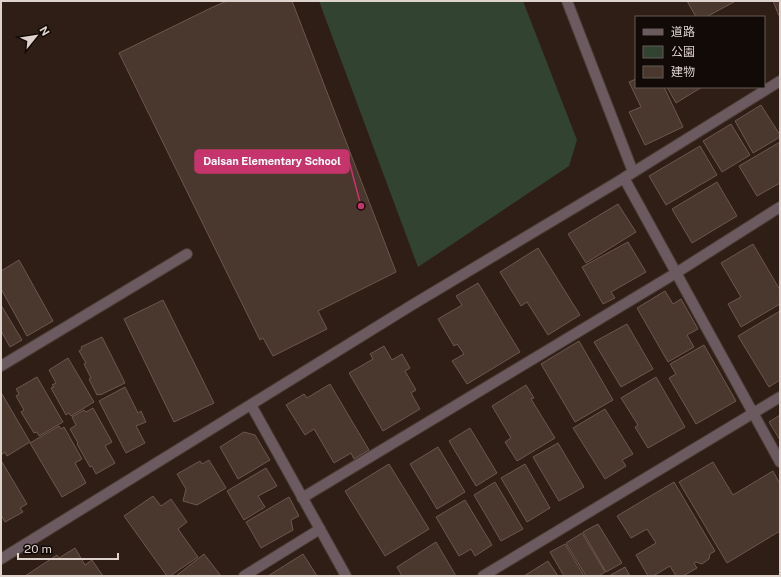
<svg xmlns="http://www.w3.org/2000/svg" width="781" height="577" font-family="'Public Sans','Noto Sans JP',sans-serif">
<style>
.green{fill:#324332}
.building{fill:#4a372e;stroke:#6d574e}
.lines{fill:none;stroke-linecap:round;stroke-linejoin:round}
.service-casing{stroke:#4b3b32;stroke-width:12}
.minor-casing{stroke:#4b3b32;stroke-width:12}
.service{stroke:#6b5b60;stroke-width:10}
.minor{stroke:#6b5b60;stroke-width:10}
.leader{fill:none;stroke:#c6346c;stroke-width:1.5}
.callout-dot{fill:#c6346c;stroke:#120a07;stroke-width:1.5}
.callout{fill:#c6346c;stroke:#c6346c;stroke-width:1.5}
.callout-label{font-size:11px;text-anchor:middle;font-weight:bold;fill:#fff}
</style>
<rect width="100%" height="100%" fill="#2f1e15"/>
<path class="green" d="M319,1H523L577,140L569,166L418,267Z"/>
<g class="building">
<path d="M227,1H292L396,272L318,311L327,329L273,356L263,338L260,340L119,53L213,7Z"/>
<path d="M687,1H733L734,2L706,17H696Z"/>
<path d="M773,1H780V18Z"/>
<path d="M636,79V87H664L683,127L645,145L629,112L641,107L629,82Z"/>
<path d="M667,87H702L676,103Z"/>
<path d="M761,105L780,135V137L753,153L735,121Z"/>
<path d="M731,124L750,155L722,172L703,141Z"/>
<path d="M780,142V183L757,196L739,166Z"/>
<path d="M700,146L717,175L666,205L649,176Z"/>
<path d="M717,182L737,216L692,243L672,209Z"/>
<path d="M618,204L636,232L586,263L568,234Z"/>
<path d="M628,242L646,272L611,292L615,298L603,304L582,267Z"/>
<path d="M753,244L780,290V304L741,327L728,304L741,297L721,263Z"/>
<path d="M538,248L580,315L548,335L527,302L521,306L500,272Z"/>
<path d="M19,260L53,321L27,336L1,289V271Z"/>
<path d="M478,283L520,352L467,384L452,361L464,354L457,344L454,346L438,319L462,305L456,296Z"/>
<path d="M665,291L673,304L681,299L698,329L687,335L694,347L668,362L637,308Z"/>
<path d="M163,300L214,403L174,422L124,319Z"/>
<path d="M1,305L22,340L10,347L1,331Z"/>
<path d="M780,311V380L769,387L738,336Z"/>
<path d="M627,324L653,369L621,387L594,342Z"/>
<path d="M102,337L125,383L100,395V394L97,395L89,379L91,378L84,364L86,363L79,351L82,349L81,347Z"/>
<path d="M579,341L613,400L575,422L541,364Z"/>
<path d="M704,345L736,401L696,424L669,378L676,374L670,364Z"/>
<path d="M384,346L392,360L402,354L410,368L405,371L416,390L411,393L420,409L383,431L349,373L373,359L370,354Z"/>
<path d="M68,358L94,402L71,416L69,413L66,415L51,388L54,387L52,385L56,383L49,370Z"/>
<path d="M37,377L63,422L39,436L37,432L34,433L21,412L24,410L16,396L19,394L16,389Z"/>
<path d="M656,377L685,427L648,448L635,427L638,425L621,398Z"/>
<path d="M330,384L369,450L354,459L351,453L334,463L314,429L305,435L286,405L304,394L307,398Z"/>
<path d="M526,385L534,398L531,399L555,438L517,461L505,442L511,438L492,406Z"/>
<path d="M125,387L138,413L141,411L146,422L136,426L145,443L126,453L99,401Z"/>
<path d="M1,394H2L30,442L7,456L5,452L1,455Z"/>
<path d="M93,408L112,442L105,446L115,463L96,474L92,466L90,467L77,444L78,443L70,429L76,425L72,417L84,410L86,412Z"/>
<path d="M605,409L633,454L622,460L626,466L605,479L573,428Z"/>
<path d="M780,415V440L769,422Z"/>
<path d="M59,426L61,429L64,427L82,459L75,463L86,483L62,497L30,443Z"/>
<path d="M470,428L497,473L476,486L449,441Z"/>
<path d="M244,432L255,435L270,460L238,479L220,447Z"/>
<path d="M558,443L584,487L559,501L533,457Z"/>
<path d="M438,447L465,492L437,509L410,464Z"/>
<path d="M209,460L226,488L197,505L183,501L186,489L177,474L200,461L202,464Z"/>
<path d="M1,462H2L27,504L20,508L23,512L5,522L1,515Z"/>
<path d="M713,462L733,495L773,471L780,484V531L727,563L679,482Z"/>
<path d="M389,464L429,529L385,556L345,491Z"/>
<path d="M525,464L550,508L527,522L501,478Z"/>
<path d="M266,468L277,486L258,496L265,507L244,520L227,491Z"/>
<path d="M495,482L523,529L501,541L474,495Z"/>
<path d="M674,482L715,551L710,554L709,559L702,564L696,562L694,563L697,568L683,576H676L670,566L653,576H648L636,555L656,543L647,529L631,538L617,516Z"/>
<path d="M153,496L161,506L171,499L187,522L178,529L198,557L170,576H167L124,516Z"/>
<path d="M289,497L299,516L291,520L293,530L261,548L246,522Z"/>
<path d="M465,500L492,545L475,556L471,549L459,556L436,517Z"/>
<path d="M598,524L622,563L606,572L583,532Z"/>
<path d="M582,533L605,572L599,576H586L566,543Z"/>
<path d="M436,542L456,576H402L397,567Z"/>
<path d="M565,544L584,576H564L550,552Z"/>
<path d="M75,548L85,565L92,560L103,576H25L57,555L59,558Z"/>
<path d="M204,554L221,576H176Z"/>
<path d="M303,554L317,576H268Z"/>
<path d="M548,561L558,576H524Z"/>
<path d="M625,567L630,576H609Z"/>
</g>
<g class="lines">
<defs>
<g id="service">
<path d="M1,366L187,254"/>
<path d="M302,498L676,273L780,207"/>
</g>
<g id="minor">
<path d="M567,1L633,172L624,178L780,462"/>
<path d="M251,405L346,576"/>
<path d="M1,559L412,305L624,178L780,81"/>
<path d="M244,576L320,529"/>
<path d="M483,576L780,397"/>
</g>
</defs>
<use href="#service" class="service-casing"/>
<use href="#minor" class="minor-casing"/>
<use href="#service" class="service"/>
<use href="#minor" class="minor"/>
</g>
<path class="leader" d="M361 206L349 161"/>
<circle class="callout-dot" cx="361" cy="206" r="4"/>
<rect class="callout" x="195" y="150" width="154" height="23" rx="4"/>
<g class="callout-label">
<text x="272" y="165">Daisan Elementary School</text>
</g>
<rect width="781" height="577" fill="none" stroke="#dfd3cd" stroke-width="4"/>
<rect x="635" y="16" width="130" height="72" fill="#120a07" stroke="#645a56"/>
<rect x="643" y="29" width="20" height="6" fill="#6b5b60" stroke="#645a56"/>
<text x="671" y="36" font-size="12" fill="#dfd3cd">道路</text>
<rect x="643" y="46" width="20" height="12" fill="#324332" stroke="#645a56"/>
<text x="671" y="56" font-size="12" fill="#dfd3cd">公園</text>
<rect x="643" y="66" width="20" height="12" fill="#4a372e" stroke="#645a56"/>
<text x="671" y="76" font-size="12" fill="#dfd3cd">建物</text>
<g transform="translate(36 36) rotate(60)" stroke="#120a07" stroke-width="3" paint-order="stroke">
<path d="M0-3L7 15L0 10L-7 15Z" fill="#dfd3cd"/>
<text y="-6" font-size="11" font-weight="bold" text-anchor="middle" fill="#dfd3cd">N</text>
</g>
<path d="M18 553v6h100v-6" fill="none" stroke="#dfd3cd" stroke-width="2"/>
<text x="24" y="553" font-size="12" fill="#dfd3cd" stroke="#120a07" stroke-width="3" paint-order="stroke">20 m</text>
</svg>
